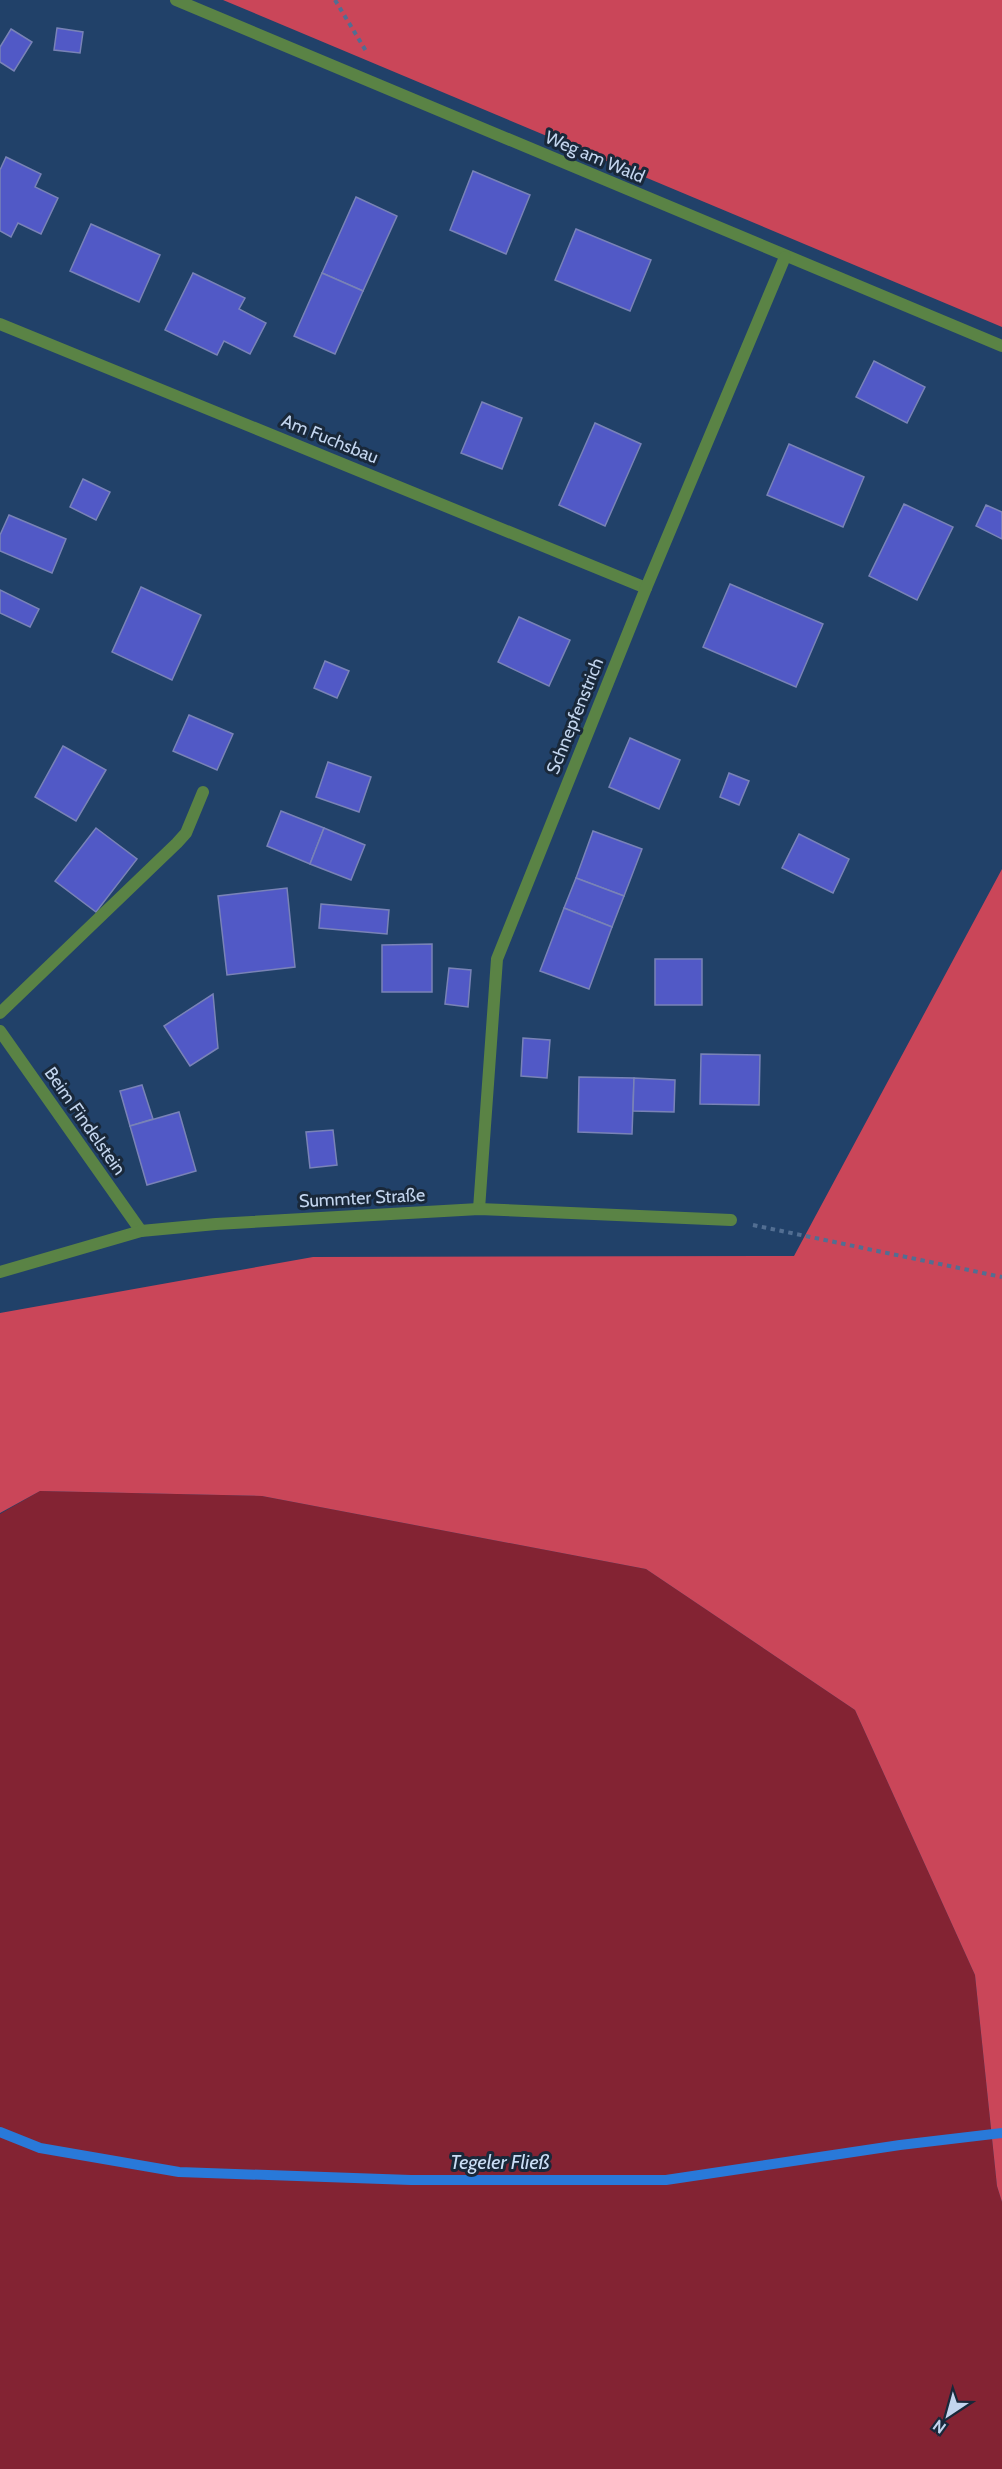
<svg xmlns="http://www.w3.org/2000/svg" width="1002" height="2469" font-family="Cabin,sans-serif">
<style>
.green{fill:#832333}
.forest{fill:#ca4659}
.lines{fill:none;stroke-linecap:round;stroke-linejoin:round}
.stream{stroke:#2979d9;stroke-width:10}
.building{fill:#5159c6;stroke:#7983b7;stroke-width:1.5}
.path{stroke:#526e92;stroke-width:4;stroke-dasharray:4.5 4.5;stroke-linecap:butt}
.lane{stroke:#5a8345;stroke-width:12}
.street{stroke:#5a8345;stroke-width:12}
.labels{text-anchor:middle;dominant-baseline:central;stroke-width:6;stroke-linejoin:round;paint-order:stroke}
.street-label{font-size:18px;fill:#c3d5ee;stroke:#19283a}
.water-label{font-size:20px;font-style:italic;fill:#caddf5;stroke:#19283a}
</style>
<rect width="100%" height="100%" fill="#214169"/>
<path class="green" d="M40,1491L262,1496L646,1569L855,1710L975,1975L997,2186L1002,2202V2469H0V1514Z"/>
<g class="forest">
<path d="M223,0H1002V327Z"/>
<path d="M1002,869V2202L997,2186L975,1975L855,1710L646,1569L262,1496L40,1491L0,1513V1313L313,1257L794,1256Z"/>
</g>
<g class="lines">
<path class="stream" d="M0,2132L40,2148L179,2172L411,2180H666L900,2145L1002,2133"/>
</g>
<g class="building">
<path d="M57,28L83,32L80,53L54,50Z"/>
<path d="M11,29L32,42L14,71L0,62V47Z"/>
<path d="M6,157L41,174L35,187L58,198L41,234L18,223L11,237L0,231V170Z"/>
<path d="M473,171L530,195L506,254L450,230Z"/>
<path d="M356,197L397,216L363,291L322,273Z"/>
<path d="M91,224L160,255L139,302L70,271Z"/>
<path d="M576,229L651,260L630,311L555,280Z"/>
<path d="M193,273L245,298L239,309L266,323L250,354L224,341L217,355L165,330Z"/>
<path d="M322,273L363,291L335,354L294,336Z"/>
<path d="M874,361L925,387L907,423L856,397Z"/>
<path d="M482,402L522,418L502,469L461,453Z"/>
<path d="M595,423L641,444L605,526L559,505Z"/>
<path d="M789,444L864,477L843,527L767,495Z"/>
<path d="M83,479L110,492L96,520L70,507Z"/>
<path d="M904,504L953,527L917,600L869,576Z"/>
<path d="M986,505L1002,512V539L976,526Z"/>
<path d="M9,515L66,539L52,573L0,551V535Z"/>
<path d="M730,584L823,624L796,687L703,647Z"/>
<path d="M141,587L201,615L172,680L112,652Z"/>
<path d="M0,590L39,609L30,627L0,613Z"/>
<path d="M519,617L570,640L549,686L498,662Z"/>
<path d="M325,661L349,671L337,698L314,688Z"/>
<path d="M189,715L233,734L217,770L173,751Z"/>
<path d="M630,738L680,760L659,809L609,787Z"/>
<path d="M63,746L106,770L76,821L35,797Z"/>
<path d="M328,762L371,777L359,812L316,797Z"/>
<path d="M729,773L749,781L739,805L720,797Z"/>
<path d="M281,811L324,828L310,864L267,846Z"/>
<path d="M96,828L137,859L96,912L55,881Z"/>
<path d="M324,828L365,845L351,880L310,864Z"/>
<path d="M593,831L642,849L624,896L576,878Z"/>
<path d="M799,834L849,859L833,893L782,868Z"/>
<path d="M576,878L624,896L612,927L564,908Z"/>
<path d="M287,888L295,967L227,975L218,896Z"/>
<path d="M321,904L389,910L387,934L319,928Z"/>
<path d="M564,908L612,927L589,989L540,971Z"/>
<path d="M432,944V992H382V945Z"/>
<rect x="655" y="959" width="47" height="46"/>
<path d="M449,968L471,970L468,1007L445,1004Z"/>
<path d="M213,994L218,1048L190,1066L164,1026Z"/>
<path d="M523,1038L550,1040L547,1078L521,1076Z"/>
<path d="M701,1054L760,1055L759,1105L700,1104Z"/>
<path d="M579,1077L634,1078L632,1134L578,1132Z"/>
<path d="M634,1078L675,1080L674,1112L633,1111Z"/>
<path d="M142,1085L153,1119L130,1126L120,1091Z"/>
<path d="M179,1112L196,1171L147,1185L130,1126Z"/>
<path d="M333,1130L337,1165L310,1168L306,1132Z"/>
</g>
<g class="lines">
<g class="path">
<path d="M335,0L366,51"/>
<path d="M753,1225L1002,1277"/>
</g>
<path class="lane" d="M0,1013L177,843L186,833L203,792"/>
<g class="street">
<path d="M176,0L1002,346"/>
<path d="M0,324L646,588"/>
<path d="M0,1031L141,1231"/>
<path d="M479,1209L497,959L646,588L785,257"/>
<path d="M0,1272L141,1231L216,1224L479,1209L731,1220"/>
</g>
</g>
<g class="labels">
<g class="street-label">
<text transform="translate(595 157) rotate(23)">Weg am Wald</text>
<text transform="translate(330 439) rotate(22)">Am Fuchsbau</text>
<text transform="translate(575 716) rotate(-68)">Schnepfenstrich</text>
<text transform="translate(85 1121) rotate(55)">Beim Findelstein</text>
<text transform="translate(362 1198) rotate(-3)">Summter Straße</text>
</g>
<g class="water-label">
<text x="500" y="2162">Tegeler Fließ</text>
</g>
</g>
<g transform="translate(948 2415) rotate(216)" stroke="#19283a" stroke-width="4.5" paint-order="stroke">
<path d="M0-4.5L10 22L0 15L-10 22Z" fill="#c3d5ee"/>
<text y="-9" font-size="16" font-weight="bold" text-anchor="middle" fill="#c3d5ee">N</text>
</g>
</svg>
